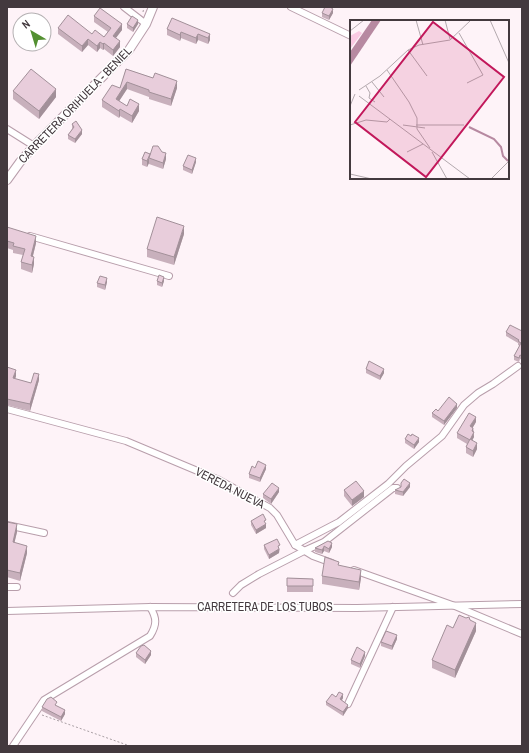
<svg xmlns="http://www.w3.org/2000/svg" width="529" height="753" font-family="'Archivo Narrow',sans-serif">
<style>
.lines{fill:none;stroke-linecap:round;stroke-linejoin:round}
.minor-casing{stroke:#b89eab;stroke-width:8}
.major-casing{stroke:#b89eab;stroke-width:10}
.path{stroke:#a99fa4;stroke-width:1;stroke-dasharray:2 2;stroke-linecap:butt}
.minor{stroke:#fff;stroke-width:6}
.major{stroke:#fff;stroke-width:8}
.wall{fill:#c8b0bc}
.shaded-wall{fill:#a29099}
.building{fill:#e8cddb;stroke:#a29099}
.labels{text-anchor:middle;dominant-baseline:central;stroke-width:3;stroke-linejoin:round;paint-order:stroke}
.street-label{font-size:12px;fill:#43393e;stroke:#fff}
.inset-river{fill:none;stroke:#b789a1;stroke-width:2}
.inset-road{fill:none;stroke:#b3a9ae;stroke-width:1}
.view{fill:#c2185b;fill-opacity:0.15;stroke:#c2185b;stroke-width:2}
.inset-edge{fill:none;stroke:#43393e;stroke-width:2}
</style>
<rect width="100%" height="100%" fill="#fef3f8"/>
<g class="lines">
<defs>
<g id="minor">
<path d="M124,7L146,24"/>
<path d="M291,7L351,36"/>
<path d="M7,129L34,146"/>
<path d="M30,236L169,276"/>
<path d="M7,409L126,441L219,480L270,508L277,515L295,545L313,556L332,563"/>
<path d="M7,525L44,533"/>
<path d="M295,545L339,522L388,484L406,466L442,436L464,405L478,393L493,384L518,366"/>
<path d="M354,570L455,606L522,634"/>
<path d="M7,587H17"/>
<path d="M233,593L241,585L259,574L304,551L324,542L393,488H397"/>
<path d="M7,611L150,607L357,608L522,604"/>
<path d="M348,704L393,607"/>
<path d="M13,746L44,700L150,636C157,625 157,618 150,607"/>
</g>
<path id="major" d="M7,180L20,162L34,146L129,50L146,24L153,7"/>
</defs>
<use href="#minor" class="minor-casing"/>
<use href="#major" class="major-casing"/>
<g class="path">
<path d="M143,12L144,7"/>
<path d="M42,715L130,746"/>
</g>
<use href="#minor" class="minor"/>
<use href="#major" class="major"/>
</g>
<g class="wall">
<path d="M322,13H333L329,20L322,17Z"/>
<path d="M94,16L122,30L115,38L120,47L113,56L104,49L103,50L100,48L97,52L88,45L82,52L58,34V28L92,34L104,37L108,32L94,22Z"/>
<path d="M127,24H138L133,32L127,28Z"/>
<path d="M167,29L210,34V40L208,44L198,40L196,44L181,38L180,41L167,35Z"/>
<path d="M126,69L153,78L177,88L171,106L149,99V97L127,89L119,101L127,106L139,111L132,123L120,116L119,118L102,107V100L120,88Z"/>
<path d="M13,91L56,97L39,119L13,99Z"/>
<path d="M72,124L82,134L75,143L68,139V135L72,129Z"/>
<path d="M145,152L166,159L163,169L149,164V163L147,167L142,165V159Z"/>
<path d="M196,162L192,174L183,170V166Z"/>
<path d="M7,227L36,243L33,256L34,264L32,273L21,269V262L23,255L13,253V250L7,248Z"/>
<path d="M184,234L174,265L147,257V249Z"/>
<path d="M157,281H164L162,287L157,285Z"/>
<path d="M107,282L105,290L97,287V283Z"/>
<path d="M522,331V360L520,359L519,362L514,360V356L520,346L518,345V343L506,336V332Z"/>
<path d="M7,367L16,376L15,379L31,383L39,380L30,411L7,405Z"/>
<path d="M366,369L384,373L380,380L366,373Z"/>
<path d="M457,408L444,425L432,417V413L438,411Z"/>
<path d="M476,422L473,427L474,437L472,440L477,449L473,457L466,453V447L467,444L457,438V433Z"/>
<path d="M405,439L419,442L414,449L405,443Z"/>
<path d="M255,468L266,469L260,482L249,478V474Z"/>
<path d="M410,487L403,496L395,494V490Z"/>
<path d="M344,490L364,497L352,506L344,496Z"/>
<path d="M279,492L271,504L263,498V494Z"/>
<path d="M251,521L266,524V528L256,534L251,525Z"/>
<path d="M7,522L17,532L14,543L27,553L20,581L7,577Z"/>
<path d="M328,541L332,547L329,553L324,551L322,554L315,552V548Z"/>
<path d="M264,545L280,549L279,553L269,559L264,549Z"/>
<path d="M322,576L361,578L359,590L322,584Z"/>
<path d="M287,578L313,579V592H287Z"/>
<path d="M470,620L476,631L455,678L432,668V660Z"/>
<path d="M397,639L392,650L381,646V642Z"/>
<path d="M136,653L151,655L145,664L136,657Z"/>
<path d="M365,656L360,668L351,664V660Z"/>
<path d="M336,697L343,698L342,700L348,708L343,716L326,705V702Z"/>
<path d="M57,706L65,714L61,721L42,711V707Z"/>
</g>
<g class="shaded-wall">
<path d="M333,9V13L329,20V16Z"/>
<path d="M138,20V24L133,32V28Z"/>
<path d="M122,24V30L113,42V36Z"/>
<path d="M181,32V38L180,41V35Z"/>
<path d="M198,34V40L196,44V38Z"/>
<path d="M210,34V40L208,44V38Z"/>
<path d="M88,39V45L82,52V46Z"/>
<path d="M120,41V47L113,56V50Z"/>
<path d="M100,42V48L97,52V46Z"/>
<path d="M104,43V49L103,50V44Z"/>
<path d="M177,81V88L171,106V99Z"/>
<path d="M127,82V89L116,106V99Z"/>
<path d="M56,89V97L39,119V111Z"/>
<path d="M139,104V111L132,123V116Z"/>
<path d="M120,109V116L119,118V111Z"/>
<path d="M82,130V134L75,143V139Z"/>
<path d="M166,153V159L163,169V163Z"/>
<path d="M149,158V163L147,167V161Z"/>
<path d="M196,158V162L192,174V170Z"/>
<path d="M184,226V234L174,265V257Z"/>
<path d="M36,236V243L31,263V256Z"/>
<path d="M34,257V264L32,273V265Z"/>
<path d="M164,277V281L162,287V283Z"/>
<path d="M107,278V282L105,290V285Z"/>
<path d="M384,369V373L380,380V376Z"/>
<path d="M16,370V376L13,385V378Z"/>
<path d="M39,374V380L30,411V404Z"/>
<path d="M457,404V408L444,425V421Z"/>
<path d="M476,417V422L470,432V426Z"/>
<path d="M473,428L474,437L470,445V440L472,431Z"/>
<path d="M419,438V442L414,449V445Z"/>
<path d="M477,443V449L473,457V451Z"/>
<path d="M266,465V469L260,482V478Z"/>
<path d="M410,483V487L403,496V492Z"/>
<path d="M279,488V492L271,504V499Z"/>
<path d="M364,491V497L352,506V500Z"/>
<path d="M17,524V532L13,549V542Z"/>
<path d="M266,524V528L256,534V530Z"/>
<path d="M332,543V547L329,553V549Z"/>
<path d="M27,546V553L20,581V573Z"/>
<path d="M324,547V551L322,554V550Z"/>
<path d="M279,549V553L269,559V555Z"/>
<path d="M361,570V578L359,590V582Z"/>
<path d="M476,623V631L455,678V670Z"/>
<path d="M397,635V639L392,650V646Z"/>
<path d="M151,651V655L145,664V660Z"/>
<path d="M365,652V656L360,668V664Z"/>
<path d="M343,694V698L340,703V699Z"/>
<path d="M348,705V708L343,716V712Z"/>
<path d="M65,710V714L61,721V717Z"/>
</g>
<g class="building">
<path d="M325,7H330L333,9L329,16L322,13Z"/>
<path d="M100,8L122,24L113,36L120,41L113,50L104,43L103,44L100,42L97,46L88,39L82,46L58,28L68,15L92,34L95,30L104,37L111,28L94,16Z"/>
<path d="M132,16L138,20L133,28L127,24Z"/>
<path d="M172,18L210,34L208,38L198,34L196,38L181,32L180,35L167,29Z"/>
<path d="M31,69L56,89L39,111L13,91Z"/>
<path d="M126,69L153,78L155,73L177,81L171,99L149,92V90L127,82L116,99L127,106L130,99L139,104L132,116L120,109L119,111L102,100L112,85L120,88Z"/>
<path d="M76,121L82,130L75,139L68,135L74,127L72,124Z"/>
<path d="M153,146H158L162,152L166,153L163,163L149,158Z"/>
<path d="M145,152L150,154L147,161L142,159Z"/>
<path d="M188,155L196,158L192,170L183,166Z"/>
<path d="M157,217L184,226L174,257L147,249Z"/>
<path d="M7,227L36,236L31,256L34,257L32,265L21,262L25,249L13,246L14,243L7,241Z"/>
<path d="M159,275L164,277L162,283L157,281Z"/>
<path d="M100,276L107,278L105,285L97,283Z"/>
<path d="M510,325L522,331V356L520,355L519,358L514,356L521,343L518,341L519,340L506,332Z"/>
<path d="M369,361L384,369L380,376L366,369Z"/>
<path d="M7,367L16,370L13,378L31,383L34,373L39,374L30,404L7,399Z"/>
<path d="M449,397L457,404L444,421L432,413L436,409L438,411Z"/>
<path d="M469,413L476,417L470,426L473,428L472,431L474,432L470,440L457,433Z"/>
<path d="M408,434L411,436L412,434L419,438L414,445L405,439Z"/>
<path d="M470,439L477,443L473,451L466,447Z"/>
<path d="M258,461L266,465L260,478L249,474L252,466L255,468Z"/>
<path d="M404,479L410,483L403,492L395,490L401,487V483Z"/>
<path d="M356,481L364,491L352,500L344,490Z"/>
<path d="M272,483L279,488L271,499L263,494Z"/>
<path d="M263,514L266,520L264,521L266,524L256,530L251,521Z"/>
<path d="M7,522L17,524L13,542L27,546L20,573L7,570Z"/>
<path d="M277,539L280,545L278,546L279,549L269,555L264,545Z"/>
<path d="M328,541L332,543L329,549L324,546V547L322,550L315,548Z"/>
<path d="M325,557L339,562L338,565L361,570L359,582L322,576Z"/>
<path d="M287,578L313,579V586H287Z"/>
<path d="M459,615L466,618L469,617L470,620L476,623L455,670L432,660L447,625L453,628Z"/>
<path d="M386,631L397,635L392,646L381,642Z"/>
<path d="M144,645L151,651L145,660L136,653L141,646Z"/>
<path d="M357,647L365,652L360,664L351,660Z"/>
<path d="M339,692L343,694L340,699L348,705L343,712L326,702L332,694L336,697Z"/>
<path d="M51,697L57,702L55,705L65,710L61,717L42,707L47,699Z"/>
</g>
<g class="labels">
<g class="street-label">
<text transform="translate(75 105) rotate(-46)">CARRETERA ORIHUELA - BENIEL</text>
<text transform="translate(230 488) rotate(27)">VEREDA NUEVA</text>
<text x="265" y="607">CARRETERA DE LOS TUBOS</text>
</g>
</g>
<g transform="translate(350 20)">
<rect width="159" height="159" fill="#fef3f8"/>
<path d="M9,11L12,13L0,29V16Z" fill="#facae3"/>
<path d="M22,0H31L0,46V32Z" fill="#b789a1"/>
<path class="inset-river" d="M119,107L144,119L151,127L153,136L158,141"/>
<path class="inset-road" d="M66,0L73,25M95,0L100,19M140,0L159,43M0,11L14,0M109,13L133,55L117,63M58,30L77,56M37,50L59,82L67,98V109L80,128M22,62L34,77M16,66L20,73L19,78L25,82M9,70L30,56L58,30L69,25L100,20L121,0M9,76L120,159M0,86L5,74M0,105L16,100L37,102L40,99M53,105L75,108M66,105H114M57,132L73,124M82,132L97,159M0,154L22,159M141,159L159,141"/>
<path class="view" d="M83,2L154,57L76,157L5,102Z"/>
<rect width="159" height="159" class="inset-edge"/>
</g>
<rect width="529" height="753" fill="none" stroke="#43393e" stroke-width="16"/>
<g transform="translate(32 32) rotate(322)"><circle r="19" fill="#ffffff" stroke="#b4b0b2"/>
<path d="M0-3L7 15L0 10L-7 15Z" fill="#539031"/>
<text y="-6" font-size="11" font-weight="bold" text-anchor="middle" fill="#43393e">N</text>
</g>
</svg>
